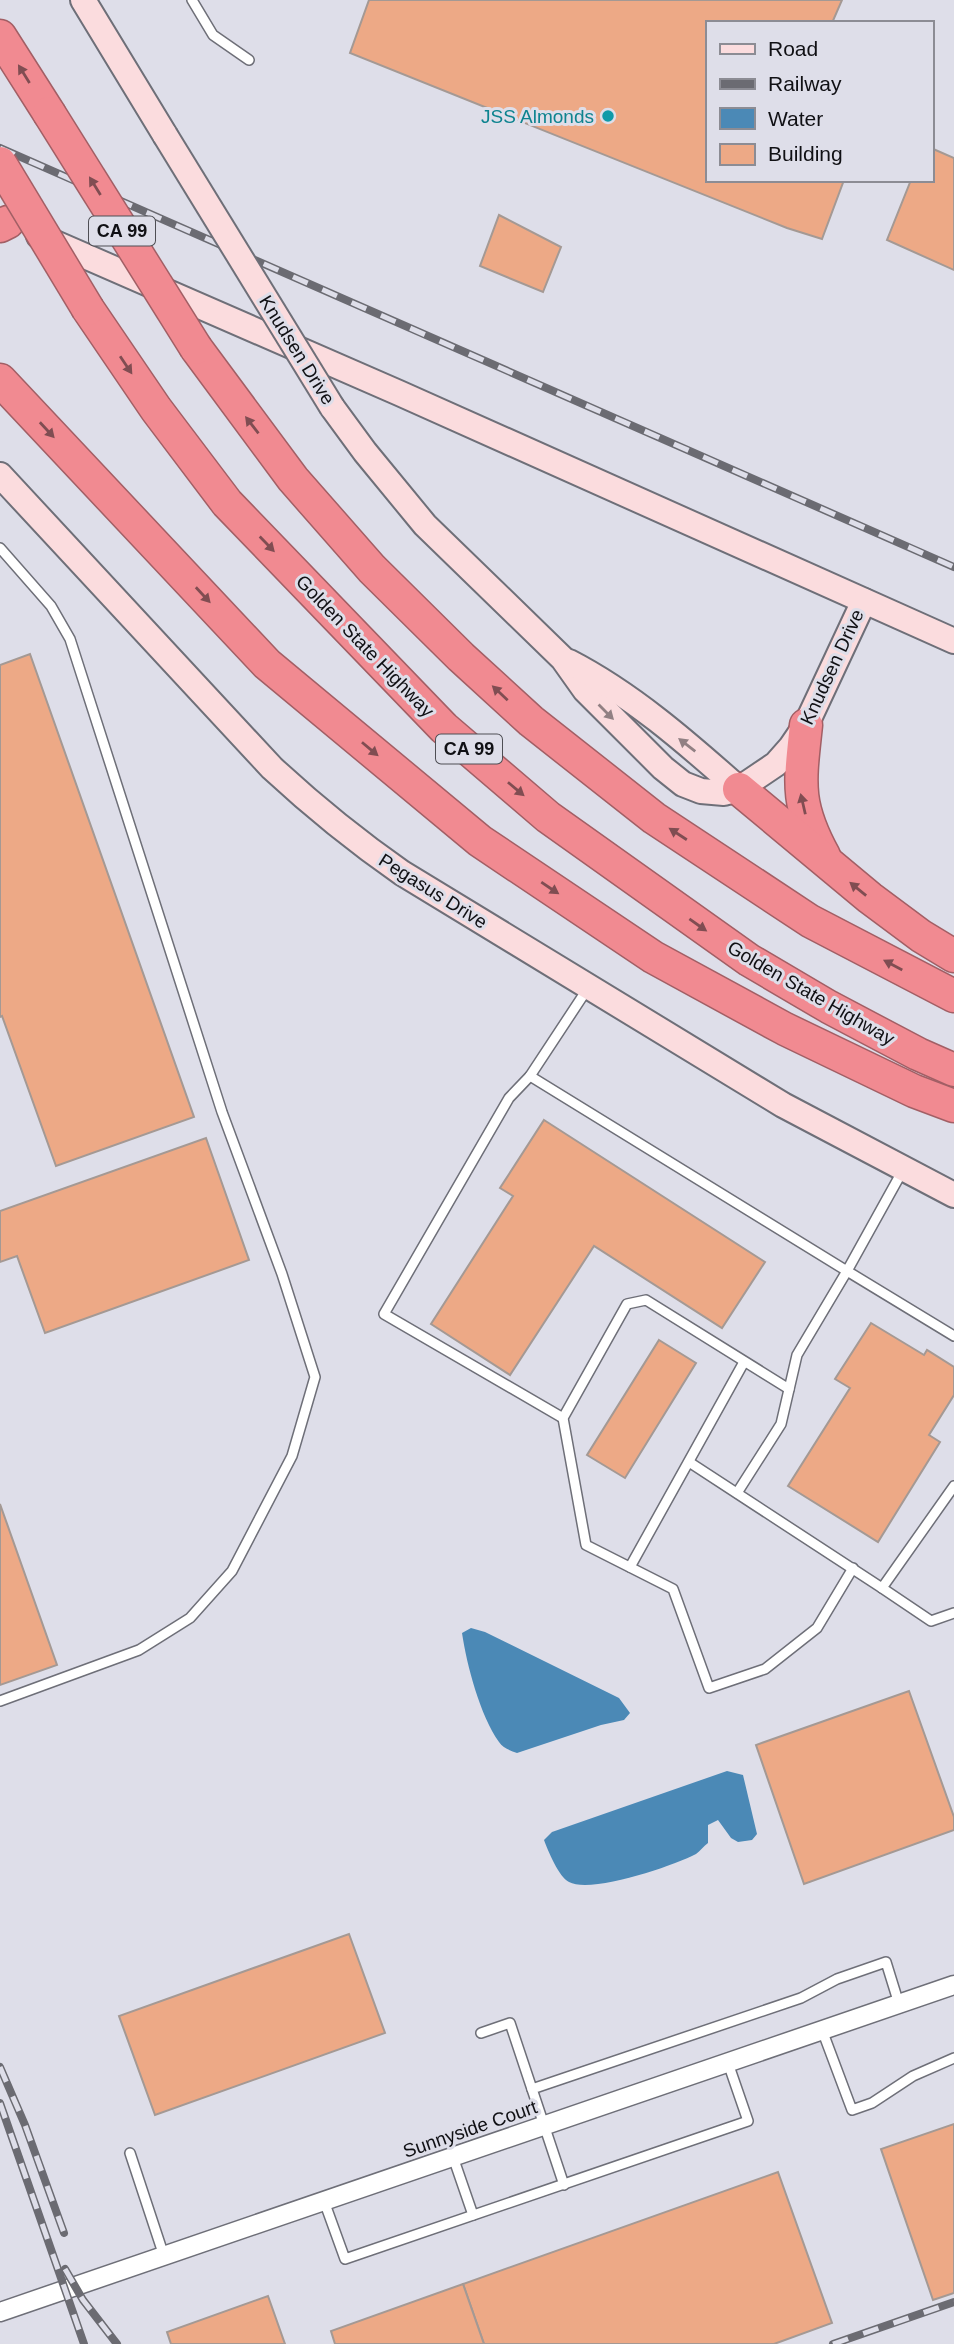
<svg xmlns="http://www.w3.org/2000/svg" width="954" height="2344" font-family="Arial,sans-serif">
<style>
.water{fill:#4b89b6}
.building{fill:#eda986;stroke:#a49994;stroke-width:2}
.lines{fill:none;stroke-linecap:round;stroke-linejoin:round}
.lane-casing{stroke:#6e6f78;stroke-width:12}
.street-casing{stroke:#6e6f78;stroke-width:21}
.secondary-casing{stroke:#6e6f78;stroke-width:28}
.highway-casing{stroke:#a25f65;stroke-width:35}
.lane{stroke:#fff;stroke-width:9}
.street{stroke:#fff;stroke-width:18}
.secondary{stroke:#fbdcde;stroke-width:24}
.highway{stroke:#f18a91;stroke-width:32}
.rail-casing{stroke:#6b6b72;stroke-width:8}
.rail{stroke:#dedee9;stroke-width:5;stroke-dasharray:16;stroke-linecap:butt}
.secondary-bridge-casing{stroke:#6e6f78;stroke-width:28;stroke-linecap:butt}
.highway-bridge-casing{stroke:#a25f65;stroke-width:35;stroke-linecap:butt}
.secondary-bridge{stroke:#fbdcde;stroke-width:24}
.highway-bridge{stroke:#f18a91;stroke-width:32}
.oneway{fill:#804d52}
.oneway2{fill:#918083}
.culture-dot{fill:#0f9aa8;stroke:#dedee9;stroke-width:2.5}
.labels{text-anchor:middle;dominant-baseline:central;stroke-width:6;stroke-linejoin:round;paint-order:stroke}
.shield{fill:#dedee9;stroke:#4e4e54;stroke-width:2}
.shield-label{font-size:18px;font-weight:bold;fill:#101014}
.culture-label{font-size:19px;fill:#0d838f;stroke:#dedee9;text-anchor:end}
.street-label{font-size:19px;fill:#101014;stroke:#dedee9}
</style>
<rect width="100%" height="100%" fill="#dedee9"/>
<g class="water">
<path d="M471,1628L485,1632L619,1698L630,1713L624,1720L601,1725L517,1753C511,1751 503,1748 499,1742C480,1715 467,1666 462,1633Z"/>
<path d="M727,1771L743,1775L757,1834L752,1840L738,1842L731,1838L718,1820L708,1825V1843C704,1846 700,1851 696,1854C673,1866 591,1894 569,1882C559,1877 548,1851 544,1840L552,1832Z"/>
</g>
<g class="building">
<path d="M369,0H842L832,23H707V180H844L822,239L787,228L350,53Z"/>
<path d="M931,148L954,158V270L887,240L911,180H931Z"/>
<path d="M499,215L561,247L543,292L480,266Z"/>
<path d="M30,654L194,1117L56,1166L2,1016L0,1017V665Z"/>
<path d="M544,1120L765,1262L722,1328L594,1246L510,1375L431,1324L513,1196L500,1188Z"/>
<path d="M206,1138L249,1260L45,1333L17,1256L0,1262V1211Z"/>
<path d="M871,1323L924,1355L927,1350L954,1367V1395L929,1435L940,1442L878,1542L788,1486L850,1388L835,1379Z"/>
<path d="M659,1340L696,1363L625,1478L587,1455Z"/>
<path d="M0,1504L57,1665L0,1685Z"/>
<path d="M909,1691L954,1817V1830L804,1884L756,1745Z"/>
<path d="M349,1934L385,2033L155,2115L119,2016Z"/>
<path d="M954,2124V2293L933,2300L881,2149Z"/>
<path d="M778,2172L832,2323L774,2344H484L463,2284Z"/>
<path d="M463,2284L484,2344H335L331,2331Z"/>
<path d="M268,2296L285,2344H171L167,2332Z"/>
</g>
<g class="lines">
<defs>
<g id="lane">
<path d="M192,0L213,35L249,60"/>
<path d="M0,548L51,606L70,639L222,1112L282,1274L315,1377L292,1456L232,1571L190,1618L139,1650L0,1701"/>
<path d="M588,988L530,1076L847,1271L903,1170"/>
<path d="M530,1076L509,1098L384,1314L563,1418"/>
<path d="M789,1389L646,1300L627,1304L563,1418L586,1545L673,1589L709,1688L765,1669L817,1628L853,1568"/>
<path d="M689,1462L882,1588"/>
<path d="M954,1486L882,1588L931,1621L954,1613"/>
<path d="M737,1493L781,1424L797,1355L847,1271L954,1336"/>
<path d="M630,1567L744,1362"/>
<path d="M822,2030L852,2110L872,2103L913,2076L954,2058"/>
<path d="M481,2033L510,2023L532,2089"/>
<path d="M130,2153L164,2256"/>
<path d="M453,2157L473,2215"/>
<path d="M564,2185L532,2089L801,1998L837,1979L886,1962L899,2004"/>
<path d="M324,2201L345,2259L748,2121L728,2063"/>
</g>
<path id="street" d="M0,2312L954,1985"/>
<g id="secondary">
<path d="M83,0L165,135"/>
<path d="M39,236L399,393L954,641"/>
<path d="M332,407L365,452L425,525L563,659L585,690L663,768L683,784L701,791L724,793L739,789L776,764L791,747L806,725L864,601"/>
<path d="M0,475L272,768C313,806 356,841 402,873L783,1105L954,1195"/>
<path d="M569,662C631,694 686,742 739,789"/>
</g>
<g id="highway">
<path d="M0,36L49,113"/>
<path d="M0,226L8,222"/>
<path d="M88,309L156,409L227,503L444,728L548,817L749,960L829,1007L918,1054L954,1070"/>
<path d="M196,348L293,479L372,569L461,657L531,721L654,818L810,921L954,996"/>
<path d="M0,380L267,664L480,841L653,957L785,1029L914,1091L954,1106"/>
<path d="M806,725C800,782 795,803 824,856"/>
<path d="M739,789L870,898L921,936L954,956"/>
</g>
</defs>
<use href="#lane" class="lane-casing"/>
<use href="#street" class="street-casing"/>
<use href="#secondary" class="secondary-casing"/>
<use href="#highway" class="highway-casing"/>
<use href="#lane" class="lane"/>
<use href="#street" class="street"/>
<use href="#secondary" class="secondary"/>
<use href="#highway" class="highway"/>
<defs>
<g id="rail">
<path d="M0,148L954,567"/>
<path d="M0,2067L25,2125L64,2233"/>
<path d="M0,2103L84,2344"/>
<path d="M65,2269L83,2300L117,2344"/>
<path d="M833,2344L954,2302"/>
</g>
</defs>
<use href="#rail" class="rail-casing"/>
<use href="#rail" class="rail"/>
<defs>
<path id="secondary-bridge" d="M165,135L332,407"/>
<g id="highway-bridge">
<path d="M49,113L196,348"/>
<path d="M0,163L88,309"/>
</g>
</defs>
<use href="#secondary-bridge" class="secondary-bridge-casing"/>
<use href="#highway-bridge" class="highway-bridge-casing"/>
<use href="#secondary-bridge" class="secondary-bridge"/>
<use href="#highway-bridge" class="highway-bridge"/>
</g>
<defs><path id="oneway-solid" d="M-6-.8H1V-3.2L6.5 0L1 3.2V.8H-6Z" transform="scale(1.75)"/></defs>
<g class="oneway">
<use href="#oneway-solid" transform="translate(24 74) rotate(-122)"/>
<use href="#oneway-solid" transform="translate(95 186) rotate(-122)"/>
<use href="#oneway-solid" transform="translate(126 365) rotate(56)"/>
<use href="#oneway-solid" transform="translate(252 425) rotate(-128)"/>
<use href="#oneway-solid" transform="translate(47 430) rotate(47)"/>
<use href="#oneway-solid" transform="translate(267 544) rotate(46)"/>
<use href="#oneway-solid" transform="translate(203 595) rotate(47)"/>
<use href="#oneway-solid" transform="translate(500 693) rotate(-137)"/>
<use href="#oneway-solid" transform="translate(370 749) rotate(40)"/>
<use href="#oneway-solid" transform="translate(516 789) rotate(40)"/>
<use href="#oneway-solid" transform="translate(803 804) rotate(-103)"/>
<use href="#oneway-solid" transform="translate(678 834) rotate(-147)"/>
<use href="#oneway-solid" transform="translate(550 888) rotate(34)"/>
<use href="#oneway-solid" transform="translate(858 889) rotate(-141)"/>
<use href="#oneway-solid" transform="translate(698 925) rotate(35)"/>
<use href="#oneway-solid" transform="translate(893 965) rotate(-152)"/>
</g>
<g class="oneway2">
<use href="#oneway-solid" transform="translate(606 712) rotate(45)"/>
<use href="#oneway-solid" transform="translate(687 745) rotate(-142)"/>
</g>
<circle class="culture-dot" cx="608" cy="116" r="7"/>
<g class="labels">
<g class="shield">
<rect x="89" y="216.5" width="66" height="29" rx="5"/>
<rect x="436" y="734.5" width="66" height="29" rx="5"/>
</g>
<g class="shield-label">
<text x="122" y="231">CA 99</text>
<text x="469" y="749">CA 99</text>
</g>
<g class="culture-label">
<text x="594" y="116">JSS Almonds</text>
</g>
<g class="street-label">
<text transform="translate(297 350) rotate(58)">Knudsen Drive</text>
<text transform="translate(365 646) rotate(46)">Golden State Highway</text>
<text transform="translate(832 667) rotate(-65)">Knudsen Drive</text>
<text transform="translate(433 891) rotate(32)">Pegasus Drive</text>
<text transform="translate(811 993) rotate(30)">Golden State Highway</text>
<text transform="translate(470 2129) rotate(-19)">Sunnyside Court</text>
</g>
</g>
<rect x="706" y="21" width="228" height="161" fill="#dedee9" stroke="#8c8c94" stroke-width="2"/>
<rect x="720" y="44" width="35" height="10" fill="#fbdcde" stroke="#8c8c94" stroke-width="2"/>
<text x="768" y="56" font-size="21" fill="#101014">Road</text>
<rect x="720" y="79" width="35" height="10" fill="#6b6b72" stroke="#8c8c94" stroke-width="2"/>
<text x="768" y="91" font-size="21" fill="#101014">Railway</text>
<rect x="720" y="108" width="35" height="21" fill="#4b89b6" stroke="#8c8c94" stroke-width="2"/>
<text x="768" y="126" font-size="21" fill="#101014">Water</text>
<rect x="720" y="144" width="35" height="21" fill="#eda986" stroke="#8c8c94" stroke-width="2"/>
<text x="768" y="161" font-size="21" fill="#101014">Building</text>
</svg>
